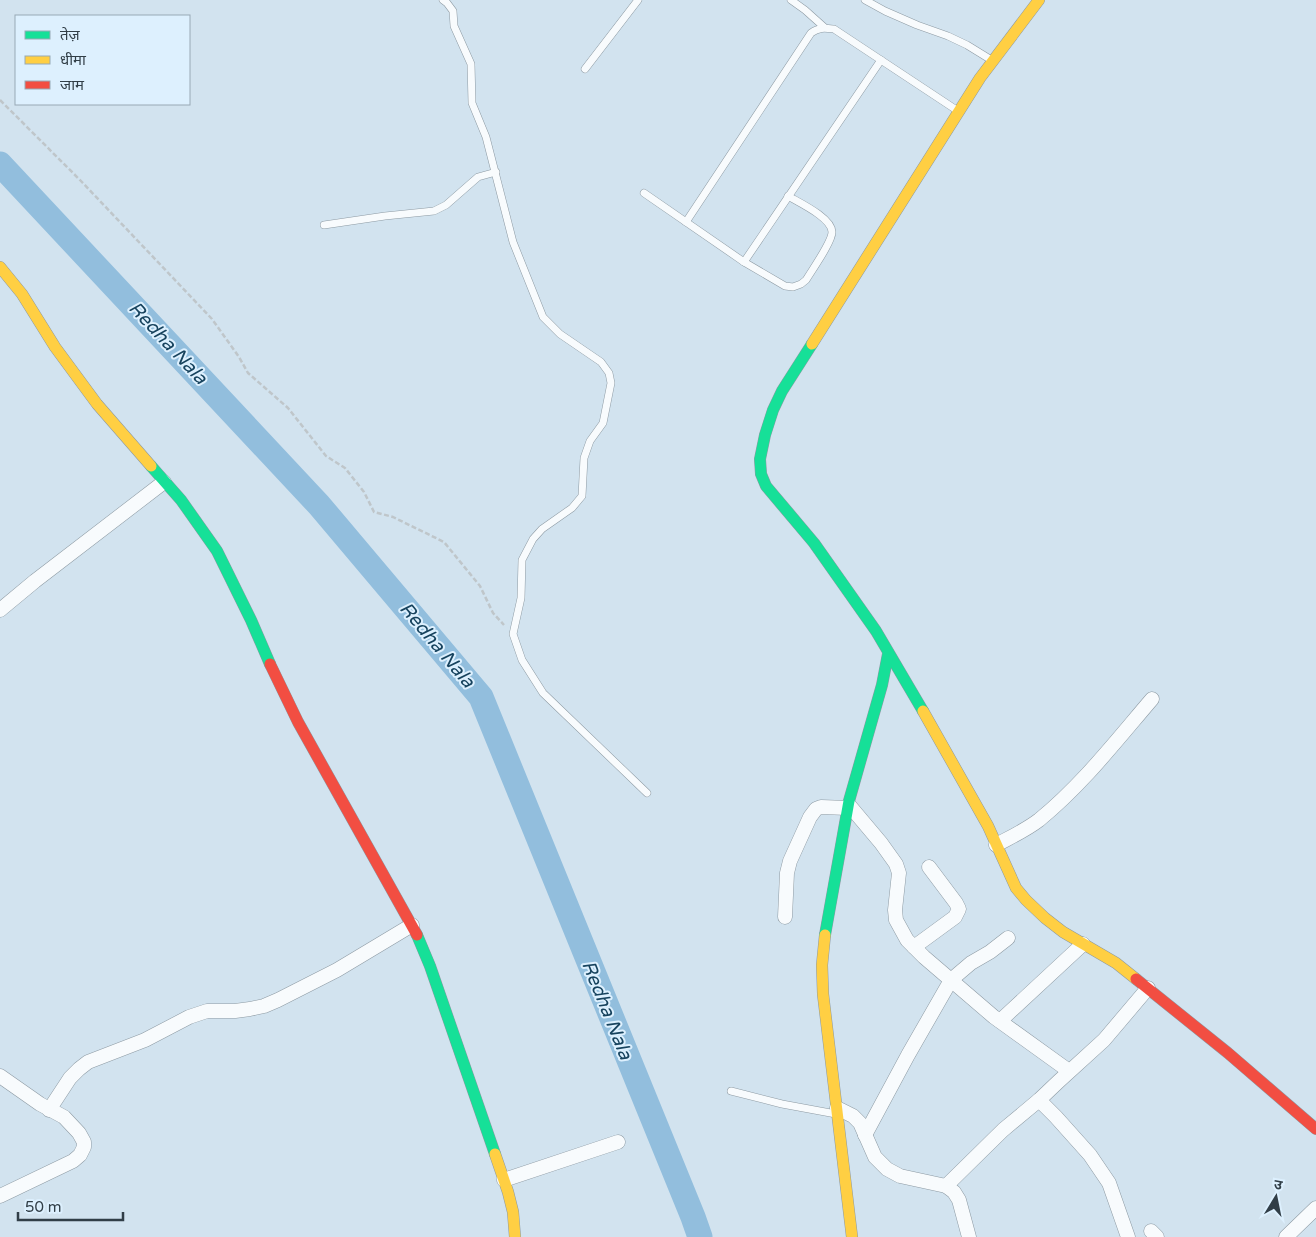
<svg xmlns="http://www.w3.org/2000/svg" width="1316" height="1237" font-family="'Varela Round','Noto Sans Devanagari',sans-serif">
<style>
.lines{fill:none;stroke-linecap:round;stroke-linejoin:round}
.river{stroke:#92bedd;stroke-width:25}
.lane-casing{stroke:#8d9aa3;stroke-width:8}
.street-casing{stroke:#8d9aa3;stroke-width:15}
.fast-casing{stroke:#8d9aa3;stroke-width:12}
.slow-casing{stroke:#8d9aa3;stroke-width:12}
.jam-casing{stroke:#8d9aa3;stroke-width:12}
.path{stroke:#bfc6ca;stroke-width:2.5;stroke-dasharray:5 2.5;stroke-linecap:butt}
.lane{stroke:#f8fbfd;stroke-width:7}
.street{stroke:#f8fbfd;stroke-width:14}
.fast{stroke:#16e098;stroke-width:11}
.slow{stroke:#ffcf43;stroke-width:11}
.jam{stroke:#f24e42;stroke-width:11}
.labels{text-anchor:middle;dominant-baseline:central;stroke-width:4;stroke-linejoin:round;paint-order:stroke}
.water-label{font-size:19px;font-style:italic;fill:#17435e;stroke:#ddf0fe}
</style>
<rect width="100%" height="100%" fill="#d2e3ef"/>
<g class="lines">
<path class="river" d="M0,164L319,505L481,697L693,1217L700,1237"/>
<defs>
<g id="lane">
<path d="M443,0L447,3L453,11L454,26L471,64L472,103L486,137L513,242L543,317L560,334L601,362L609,373L611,383L603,423L590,441L584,458L582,496L572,508L542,529L533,539L522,560L521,598L513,634L522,660L543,693L647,793"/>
<path d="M791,0L805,10L824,27"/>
<path d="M865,0L885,11L917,25L948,36L967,45L993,61"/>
<path d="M585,69L638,0"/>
<path d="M644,193L744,262L785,286L793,287L801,284L806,280C812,270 832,242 832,232C832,218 800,203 788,196"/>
<path d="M686,222L811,33C819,27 825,28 834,29L958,111"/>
<path d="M324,225L385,216L434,211L446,205L478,177L496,172"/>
<path d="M744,262L881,60"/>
<path d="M731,1091L782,1104L836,1114"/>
</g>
<g id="street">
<path d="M0,610L35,581L164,482"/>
<path d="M849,805L881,843L896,864L899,873L895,910L896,920L907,940L924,957L994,1017L1069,1071"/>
<path d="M996,845C1011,837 1026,830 1039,820C1082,785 1116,741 1152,699"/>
<path d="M785,917L787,873L790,861L810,817L816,809L821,807L848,808"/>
<path d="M914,947L955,917L959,909L956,903L929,867"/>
<path d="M1000,1021L1083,944"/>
<path d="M0,1076L40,1104L64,1117L79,1133L84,1142V1147L80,1155L73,1161L0,1196"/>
<path d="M1039,1100L1056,1117L1090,1155L1109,1183L1128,1237"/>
<path d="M837,1108L853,1116L860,1123L875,1157L887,1169L900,1176L946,1186L954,1192L959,1200L969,1237"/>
<path d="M49,1110L70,1078L79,1069L88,1062L145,1040L189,1017L207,1011H235L250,1009L264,1006L278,1000L337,970L412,925"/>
<path d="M865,1135L908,1055L951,980L971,963L990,952L1008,938"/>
<path d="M504,1180L618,1142"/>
<path d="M946,1186L1003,1130L1039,1100L1059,1081L1104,1040L1148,988"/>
<path d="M1151,1231L1157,1237"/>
<path d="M1286,1237L1316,1208"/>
</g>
<g id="fast">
<path d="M812,344L782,391L773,410L765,435L760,459L761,474L766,486L814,543L876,631L923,711"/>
<path d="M151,466L181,500L217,551L251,620L270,664"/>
<path d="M417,935L430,966L495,1154"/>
<path d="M825,935L849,801L882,685L888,654"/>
</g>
<g id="slow">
<path d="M0,267L22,294L55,347L97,404L151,466"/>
<path d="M812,344L980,78L1039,0"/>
<path d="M923,711L988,826L1016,888L1026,900L1045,918L1063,932L1116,963L1136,979"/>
<path d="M825,935L822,965L823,994L852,1237"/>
<path d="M495,1154L508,1192L513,1212L515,1237"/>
</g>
<g id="jam">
<path d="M270,664L298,722L417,935"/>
<path d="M1136,979L1228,1053L1316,1129"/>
</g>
</defs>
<use href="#lane" class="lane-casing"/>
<use href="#street" class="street-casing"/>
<use href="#fast" class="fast-casing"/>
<use href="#slow" class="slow-casing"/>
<use href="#jam" class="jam-casing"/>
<path class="path" d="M0,100L80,180L212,319L239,357L248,373L288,408L326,456L345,468L364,492L374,512L393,517L444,542L480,586L493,613L504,625"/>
<use href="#lane" class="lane"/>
<use href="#street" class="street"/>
<use href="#fast" class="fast"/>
<use href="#slow" class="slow"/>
<use href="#jam" class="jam"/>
</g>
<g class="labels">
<g class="water-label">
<text transform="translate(168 343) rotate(47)">Redha Nala</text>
<text transform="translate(437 645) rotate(50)">Redha Nala</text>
<text transform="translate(607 1010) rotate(68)">Redha Nala</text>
</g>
</g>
<rect x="15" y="15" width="175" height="90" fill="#ddf0fe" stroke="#98a9b5"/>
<rect x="25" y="31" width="25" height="8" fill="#16e098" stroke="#98a9b5"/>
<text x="60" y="40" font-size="15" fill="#313e47">तेज़</text>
<rect x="25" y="56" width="25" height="8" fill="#ffcf43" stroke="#98a9b5"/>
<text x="60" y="65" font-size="15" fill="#313e47">धीमा</text>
<rect x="25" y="81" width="25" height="8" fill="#f24e42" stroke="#98a9b5"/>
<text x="60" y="90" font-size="15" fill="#313e47">जाम</text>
<g transform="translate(1276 1197) rotate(10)" stroke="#ddf0fe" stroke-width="4" paint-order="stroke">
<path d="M0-4L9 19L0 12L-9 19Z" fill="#313e47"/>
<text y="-8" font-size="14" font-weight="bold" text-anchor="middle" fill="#313e47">उ</text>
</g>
<path d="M18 1212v8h105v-8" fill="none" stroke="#313e47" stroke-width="2.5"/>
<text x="25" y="1212" font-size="15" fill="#313e47" stroke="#ddf0fe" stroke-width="4" paint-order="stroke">50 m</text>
</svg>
